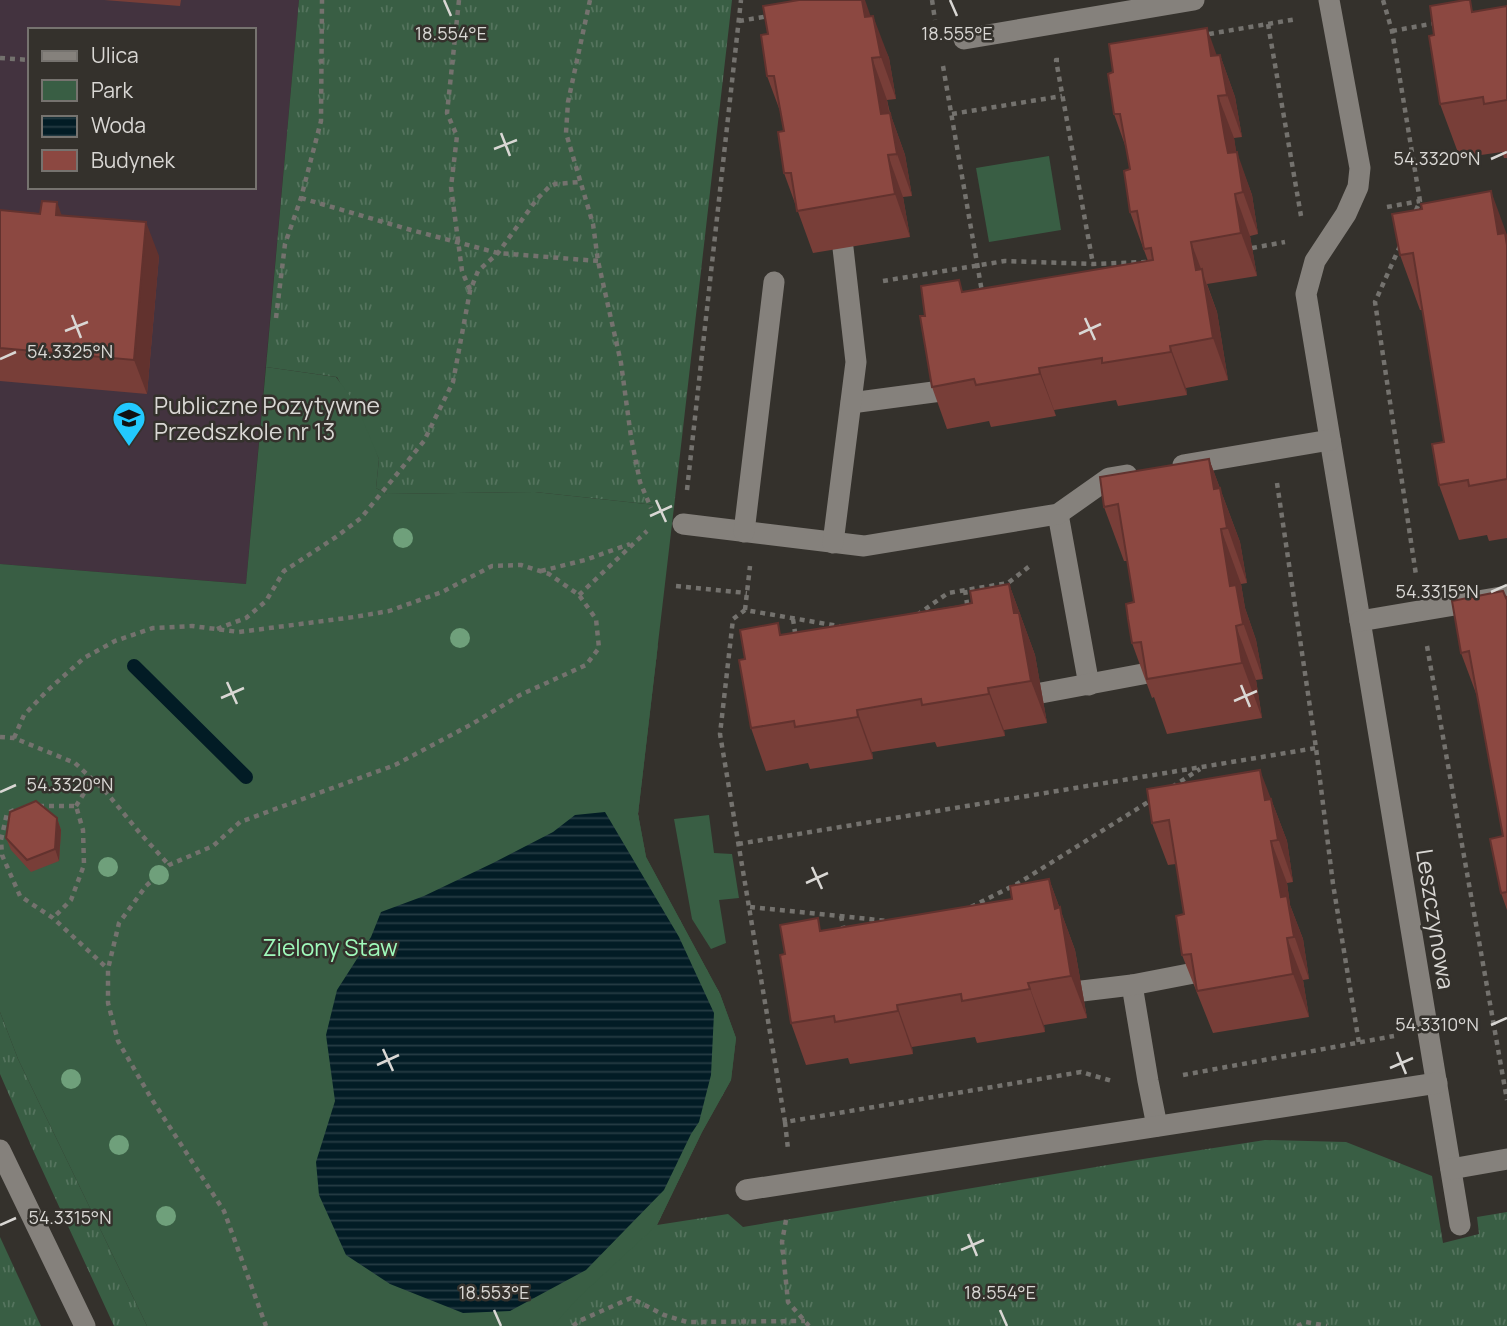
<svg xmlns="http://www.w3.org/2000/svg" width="1507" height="1326" font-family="Manrope,sans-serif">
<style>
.education{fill:#43333f;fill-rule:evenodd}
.grass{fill:url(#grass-tufts)}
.green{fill:#395e44}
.water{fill:url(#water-rules)}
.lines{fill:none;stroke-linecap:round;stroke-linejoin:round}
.stream{stroke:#021c25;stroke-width:14}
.path{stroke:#74726e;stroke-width:4.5;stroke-dasharray:5 5;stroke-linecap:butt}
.service{stroke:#85817c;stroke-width:21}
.minor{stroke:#85817c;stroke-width:21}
.tree{fill:#6fa07b}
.wall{fill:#783e38}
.shaded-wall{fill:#62322e}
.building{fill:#8c4841;stroke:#62322e;stroke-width:2}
.ticks{fill:none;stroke:#d9d7d4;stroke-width:2.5}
.labels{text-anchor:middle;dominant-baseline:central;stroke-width:5;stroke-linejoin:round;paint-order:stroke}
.poi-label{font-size:23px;fill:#d9d7d4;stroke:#34312c;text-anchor:start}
.street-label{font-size:23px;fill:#d9d7d4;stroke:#34312c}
.park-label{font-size:23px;fill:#9ffabb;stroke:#34312c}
.ticks-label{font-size:18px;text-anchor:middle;fill:#d9d7d4;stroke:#34312c;stroke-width:5;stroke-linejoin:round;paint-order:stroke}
</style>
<defs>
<pattern id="grass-tufts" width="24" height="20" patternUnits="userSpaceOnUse" patternTransform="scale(1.75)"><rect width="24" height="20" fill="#395e44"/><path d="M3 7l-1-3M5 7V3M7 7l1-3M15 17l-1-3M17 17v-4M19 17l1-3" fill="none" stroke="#55745e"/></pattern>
<pattern id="water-rules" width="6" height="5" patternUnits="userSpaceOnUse" patternTransform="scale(1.75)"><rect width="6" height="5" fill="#021c25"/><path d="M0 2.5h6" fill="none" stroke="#263c44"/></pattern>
</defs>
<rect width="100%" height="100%" fill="#34312c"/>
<path class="education" d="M0,0H299L246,584L0,564ZM30,30H254V187H30Z"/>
<g class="grass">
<path d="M299,0H732L674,507L535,492L387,494L376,488L379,459L337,377L266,367Z"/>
<path d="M658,644L638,814L646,857L720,994L736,1038L731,1080L702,1132L657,1225L728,1214L743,1227L1143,1159L1265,1140L1346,1142L1432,1176L1443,1243L1479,1234L1477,1217L1507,1212V1326H375Z"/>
<path d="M0,1012L18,1059L147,1326H114L33,1150L0,1074Z"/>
<path d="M0,1237L41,1326H0Z"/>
</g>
<g class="green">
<path d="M1049,156L1061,230L989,242L976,168Z"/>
<path d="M266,367L336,377L356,404L379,459L376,488L387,494L535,492L674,507L638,814L646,857L720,994L736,1038L731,1080L702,1132L657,1225L578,1298L553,1326H147L18,1059L0,1012V564L246,584Z"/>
<path d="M709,815L714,853L732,854L739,898L719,900L726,943L711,949L692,919L674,819Z"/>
</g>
<path class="water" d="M605,812L679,937L714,1013L711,1075L699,1122L691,1134L664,1190L586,1270L510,1311L463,1313L390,1284L346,1255L319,1195L316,1162L335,1101L326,1035L337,990L371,937L381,912L424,896L493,863L553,832L575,815Z"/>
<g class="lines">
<path class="stream" d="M134,666L246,777"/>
<g class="path">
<path d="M459,0L447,113L457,136L451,187L462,271L470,290"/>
<path d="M590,0L568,102L566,133L593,224L598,261L621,363L631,437L640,482L651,508"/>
<path d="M932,0L935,20"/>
<path d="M1383,0L1392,31L1420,201L1414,215"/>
<path d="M739,21L769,16"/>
<path d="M1268,24L1301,216"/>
<path d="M1392,31L1436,23"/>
<path d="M1209,34L1297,19"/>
<path d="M0,58L30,60"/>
<path d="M1059,60H1056L1093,264"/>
<path d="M943,66L982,292"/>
<path d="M952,114L1062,96"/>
<path d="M301,198L411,230L498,253L598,261"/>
<path d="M1387,207L1420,201"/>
<path d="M1400,246L1375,302L1416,575"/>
<path d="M1252,248L1285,242"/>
<path d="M883,281L1005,261L1093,264L1146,262"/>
<path d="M276,318L285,244L301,198L321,121L322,0"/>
<path d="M1277,483L1316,748L1333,884L1359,1043"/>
<path d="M687,490L741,0"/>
<path d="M541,571L585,560L630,544"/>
<path d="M676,586L747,593"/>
<path d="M965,590L968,610"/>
<path d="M579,595L647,531"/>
<path d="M745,610L750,566"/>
<path d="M917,615L948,593L1008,583L1031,565"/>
<path d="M793,619L796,639"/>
<path d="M844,627L745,610L733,619L720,734L785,1122L1081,1072L1112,1081"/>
<path d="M217,629L246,618L266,601L284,571L336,537L361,518L424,441L453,382L470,291L478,271L498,253L537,199L549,187L555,184L580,182"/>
<path d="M1427,646L1507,1100"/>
<path d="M0,737L14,738L75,763L106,792L139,832L169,865"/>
<path d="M14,738L24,715L48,690L84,658L115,641L153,628L192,626L239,632L354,617L389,611L442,592L492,566L521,565L540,571L549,574L579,595L596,619L599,648L586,665L520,695L472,724L395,765L240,822L213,846L169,865L146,886L119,923L108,969V1003L118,1041L151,1098L224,1211L266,1326"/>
<path d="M1172,787L1200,769"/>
<path d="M39,806H76L83,830L84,865L71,900L53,918"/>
<path d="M76,806L93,779"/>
<path d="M14,810L7,813L1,840L2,855L20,896L53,918L108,969"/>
<path d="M738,844L1316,748"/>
<path d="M750,907L888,921"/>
<path d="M971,907L1017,884L1153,799"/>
<path d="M841,916L844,931"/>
<path d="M1183,1075L1394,1036"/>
<path d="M785,1122L788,1149"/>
<path d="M786,1220L782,1242L788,1302L809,1326"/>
<path d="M573,1326L579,1321L631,1298L664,1315L687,1322L805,1321"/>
<path d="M1297,1326L1306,1322L1327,1326"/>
</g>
<g class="service">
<path d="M1329,0L1360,168L1358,187L1346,214L1315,261L1306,294L1460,1225"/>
<path d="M964,39L1194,0"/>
<path d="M851,403L941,391"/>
<path d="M1183,465L1330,440"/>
<path d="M1058,514L1089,685"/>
<path d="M683,524L864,546L1058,514L1109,478L1127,475"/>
<path d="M744,532L774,282"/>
<path d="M833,543L856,362L843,248"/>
<path d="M1360,621L1507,596"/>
<path d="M1041,693L1148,673"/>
<path d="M1132,985L1148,1081L1157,1126"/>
<path d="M1082,991L1132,985L1194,973"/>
<path d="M1451,1169L1507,1159"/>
<path d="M746,1190L1437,1083"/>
</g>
<path class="minor" d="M0,1150L85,1326"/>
</g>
<g class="tree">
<circle cx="403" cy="538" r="10"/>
<circle cx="460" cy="638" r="10"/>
<circle cx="108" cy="867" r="10"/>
<circle cx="159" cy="875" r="10"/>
<circle cx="71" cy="1079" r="10"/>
<circle cx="119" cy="1145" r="10"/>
<circle cx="166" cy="1216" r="10"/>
</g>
<g class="wall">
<path d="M104,0H181L180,6Z"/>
<path d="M1507,6V158H1504L1502,152L1460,158L1440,104L1434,35L1474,12Z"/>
<path d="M870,16L889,58L896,99L887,100L890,113L905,155L912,196L903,197L910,237L813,253L784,173V131L780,111L767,76Z"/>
<path d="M1216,55H1220L1235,97L1242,137L1234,138L1236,152L1252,195L1258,234L1250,236L1257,276L1207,284L1217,312L1228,380L1186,388L1187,395L1118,406L1116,400L1054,410L1056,416L991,427L989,421L947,429L932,387L925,316L964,292L1148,261L1130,212V169L1126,148L1114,114Z"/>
<path d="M0,210L62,215L159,256L147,394L0,381Z"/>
<path d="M1507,235V538L1489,541L1487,535L1459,540L1439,485L1444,442L1422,310H1420L1400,255Z"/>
<path d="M1209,459L1240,542L1247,583L1241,584L1245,608L1256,640L1263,679L1256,680L1262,718L1167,734L1154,697L1152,698L1132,643L1134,602L1127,561H1124L1104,507Z"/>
<path d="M1009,584L1035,655L1047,723L1004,730L1005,736L937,747L935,742L872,752L873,759L810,769L808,763L766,771L751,728L745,659L782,635L972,603Z"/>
<path d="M1507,597V910L1501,893L1503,836L1477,696L1461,653Z"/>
<path d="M1271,799L1287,841L1293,882L1287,883L1290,905L1303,939L1309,979L1303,980L1309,1017L1213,1033L1182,955L1184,914L1176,864L1168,865L1152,823Z"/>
<path d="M57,818L61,830L59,861L31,872L11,850L6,838Z"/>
<path d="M1049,879L1075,950L1087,1018L1044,1025L1045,1032L977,1043L975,1037L912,1047L913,1054L850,1064L848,1058L806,1065L791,1023L785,954L822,931L1012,899Z"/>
</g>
<g class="shaded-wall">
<path d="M862,0H865L876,32L880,60L865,17Z"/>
<path d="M873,16L889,58L896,99L881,57Z"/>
<path d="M1207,28L1222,70L1227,98L1211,56Z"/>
<path d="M1220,55L1235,97L1242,137L1227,95Z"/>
<path d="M872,58L887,100L897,157L881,114Z"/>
<path d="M1218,96L1234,138L1243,192L1228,153Z"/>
<path d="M890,113L905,155L912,196L897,154Z"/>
<path d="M1237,152L1252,195L1258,234L1243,192Z"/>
<path d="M888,155L903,197L910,237L895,194Z"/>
<path d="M1491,191L1507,235V258L1498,234Z"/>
<path d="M1235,194L1250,236L1257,276L1241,233Z"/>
<path d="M57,202L69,236L56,215Z"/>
<path d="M146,222L159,256L147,394L134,360Z"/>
<path d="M1191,242L1217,312L1228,380L1213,338L1196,270Z"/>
<path d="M1170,346L1186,388L1187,395L1171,352Z"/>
<path d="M1039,368L1054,410L1056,416L1040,374Z"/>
<path d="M1209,459L1240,542L1247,583L1214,489Z"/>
<path d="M1221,529L1241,584L1245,608L1256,640L1263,679L1230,586Z"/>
<path d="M1009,584L1035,655L1047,723L1031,681L1014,613Z"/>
<path d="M1236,626L1256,680L1262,718L1242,663Z"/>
<path d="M988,688L1004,730L1005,736L989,694Z"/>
<path d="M857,710L872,752L873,759L858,717Z"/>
<path d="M1260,770L1287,841L1293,882L1265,800Z"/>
<path d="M57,818L61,830L59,861L55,849Z"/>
<path d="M1271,841L1287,883L1290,905L1303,939L1309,979L1281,897Z"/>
<path d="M1049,879L1075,950L1087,1018L1071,976L1055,909Z"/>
<path d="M1287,938L1303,980L1309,1017L1293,974Z"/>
<path d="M1028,983L1044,1025L1045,1032L1030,989Z"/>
<path d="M897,1005L912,1047L913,1054L898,1011Z"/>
</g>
<g class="building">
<path d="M799,0H862L865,17L873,16L881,57L872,58L881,114L890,113L897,154L888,155L895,194L797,211L791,173H784L778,132L784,131L774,76H767L761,35L768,34L763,6Z"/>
<path d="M1465,0H1470L1472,12L1507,6V100L1484,104L1483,97L1440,104L1429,36L1434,35L1430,6Z"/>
<path d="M1207,28L1211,56L1220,55L1227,95L1218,96L1225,138L1228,153L1237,152L1243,192L1235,194L1241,233L1191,242L1196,270L1202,269L1213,338L1170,346L1171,352L1102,363V358L1039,368L1040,374L976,385L974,379L932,387L920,316H925L921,286L959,280L962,292L1153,260L1151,248L1144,249L1137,211L1130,212L1124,171L1130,169L1120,114H1114L1108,74L1113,72L1109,44Z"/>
<path d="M1491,191L1498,234L1505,233L1507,245V479L1469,486L1468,480L1439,485L1432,444L1444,442L1413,253L1400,255L1392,214L1422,209L1421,204Z"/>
<path d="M42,201L57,202L56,215L146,222L134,360L0,348V210L40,214Z"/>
<path d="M1209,459L1214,489L1220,488L1227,528L1221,529L1230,586L1236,585L1243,624L1236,626L1242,663L1147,679L1141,642L1132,643L1128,619L1126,604L1134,602L1118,504L1104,507L1100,477Z"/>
<path d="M1009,584L1014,613H1019L1031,681L988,688L989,694L922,705L921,699L857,710L858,717L795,727L794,721L751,728L739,660L745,659L740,630L778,623L780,635L958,606L972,603L970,591Z"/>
<path d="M1503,591L1506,598L1507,597V892L1501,893L1490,839L1503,836L1469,651L1461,653L1452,601Z"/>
<path d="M1260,770L1265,800L1271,799L1278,840L1271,841L1281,897L1287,896L1294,937L1287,938L1293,974L1197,991L1191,954L1182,955L1176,916L1184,914L1169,820L1152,823L1147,789Z"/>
<path d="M36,801L57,818L55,849L27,860L6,838L10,812Z"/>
<path d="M1049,879L1055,909L1060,907L1071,976L1028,983L1030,989L962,1001L961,994L897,1005L898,1011L835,1022L834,1016L791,1023L780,955L785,954L780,925L818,918L820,931L1012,899L1010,886Z"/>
</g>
<path class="ticks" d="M444,0L451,16M950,0L957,16M501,133L510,156M494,149L517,140M1491,159L1507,152M72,315L81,338M1085,318L1095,340M65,331L88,322M1079,334L1101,324M0,359L16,352M656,500L666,522M650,516L672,506M1491,592L1507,585M227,682L237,704M1241,685L1250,707M221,698L244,688M1234,701L1257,691M0,792L16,785M812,867L822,889M806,883L828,873M1491,1025L1507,1018M383,1049L393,1071M1397,1052L1406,1074M377,1065L399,1055M1390,1068L1413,1058M0,1225L16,1218M968,1234L977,1256M961,1250L984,1240M494,1310L501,1326M1000,1310L1007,1326"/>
<defs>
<symbol id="school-pin" viewBox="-11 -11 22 30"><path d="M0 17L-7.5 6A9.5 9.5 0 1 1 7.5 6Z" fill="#22c9fe" stroke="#34312c"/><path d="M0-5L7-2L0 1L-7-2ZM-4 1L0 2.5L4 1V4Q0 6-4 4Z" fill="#111"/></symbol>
</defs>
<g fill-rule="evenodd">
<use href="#school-pin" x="110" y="399" width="38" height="52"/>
</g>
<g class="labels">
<g class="poi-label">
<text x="154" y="405">Publiczne Pozytywne<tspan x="154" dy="26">Przedszkole nr 13</tspan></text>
</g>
<g class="street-label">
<text transform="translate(1436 919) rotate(81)">Leszczynowa</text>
</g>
<g class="park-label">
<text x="330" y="947">Zielony Staw</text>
</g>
</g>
<g class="ticks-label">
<text x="451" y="40">18.554°E</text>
<text x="957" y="40">18.555°E</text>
<text x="1437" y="165">54.3320°N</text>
<text x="70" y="358">54.3325°N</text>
<text x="1437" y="598">54.3315°N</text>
<text x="70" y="791">54.3320°N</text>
<text x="1437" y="1031">54.3310°N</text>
<text x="70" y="1224">54.3315°N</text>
<text x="494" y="1299">18.553°E</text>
<text x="1000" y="1299">18.554°E</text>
</g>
<rect x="28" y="28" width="228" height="161" fill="#34312c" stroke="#76736f" stroke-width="2"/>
<rect x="42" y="51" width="35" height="10" fill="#85817c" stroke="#76736f" stroke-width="2"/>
<text x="91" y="63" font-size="21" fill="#d9d7d4">Ulica</text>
<rect x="42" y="80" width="35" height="21" fill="#395e44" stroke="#76736f" stroke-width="2"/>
<text x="91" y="98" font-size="21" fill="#d9d7d4">Park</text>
<rect x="42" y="116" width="35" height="21" fill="url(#water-rules)" stroke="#76736f" stroke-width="2"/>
<text x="91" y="133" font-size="21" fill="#d9d7d4">Woda</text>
<rect x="42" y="150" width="35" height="21" fill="#8c4841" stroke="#76736f" stroke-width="2"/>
<text x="91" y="168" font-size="21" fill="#d9d7d4">Budynek</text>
</svg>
